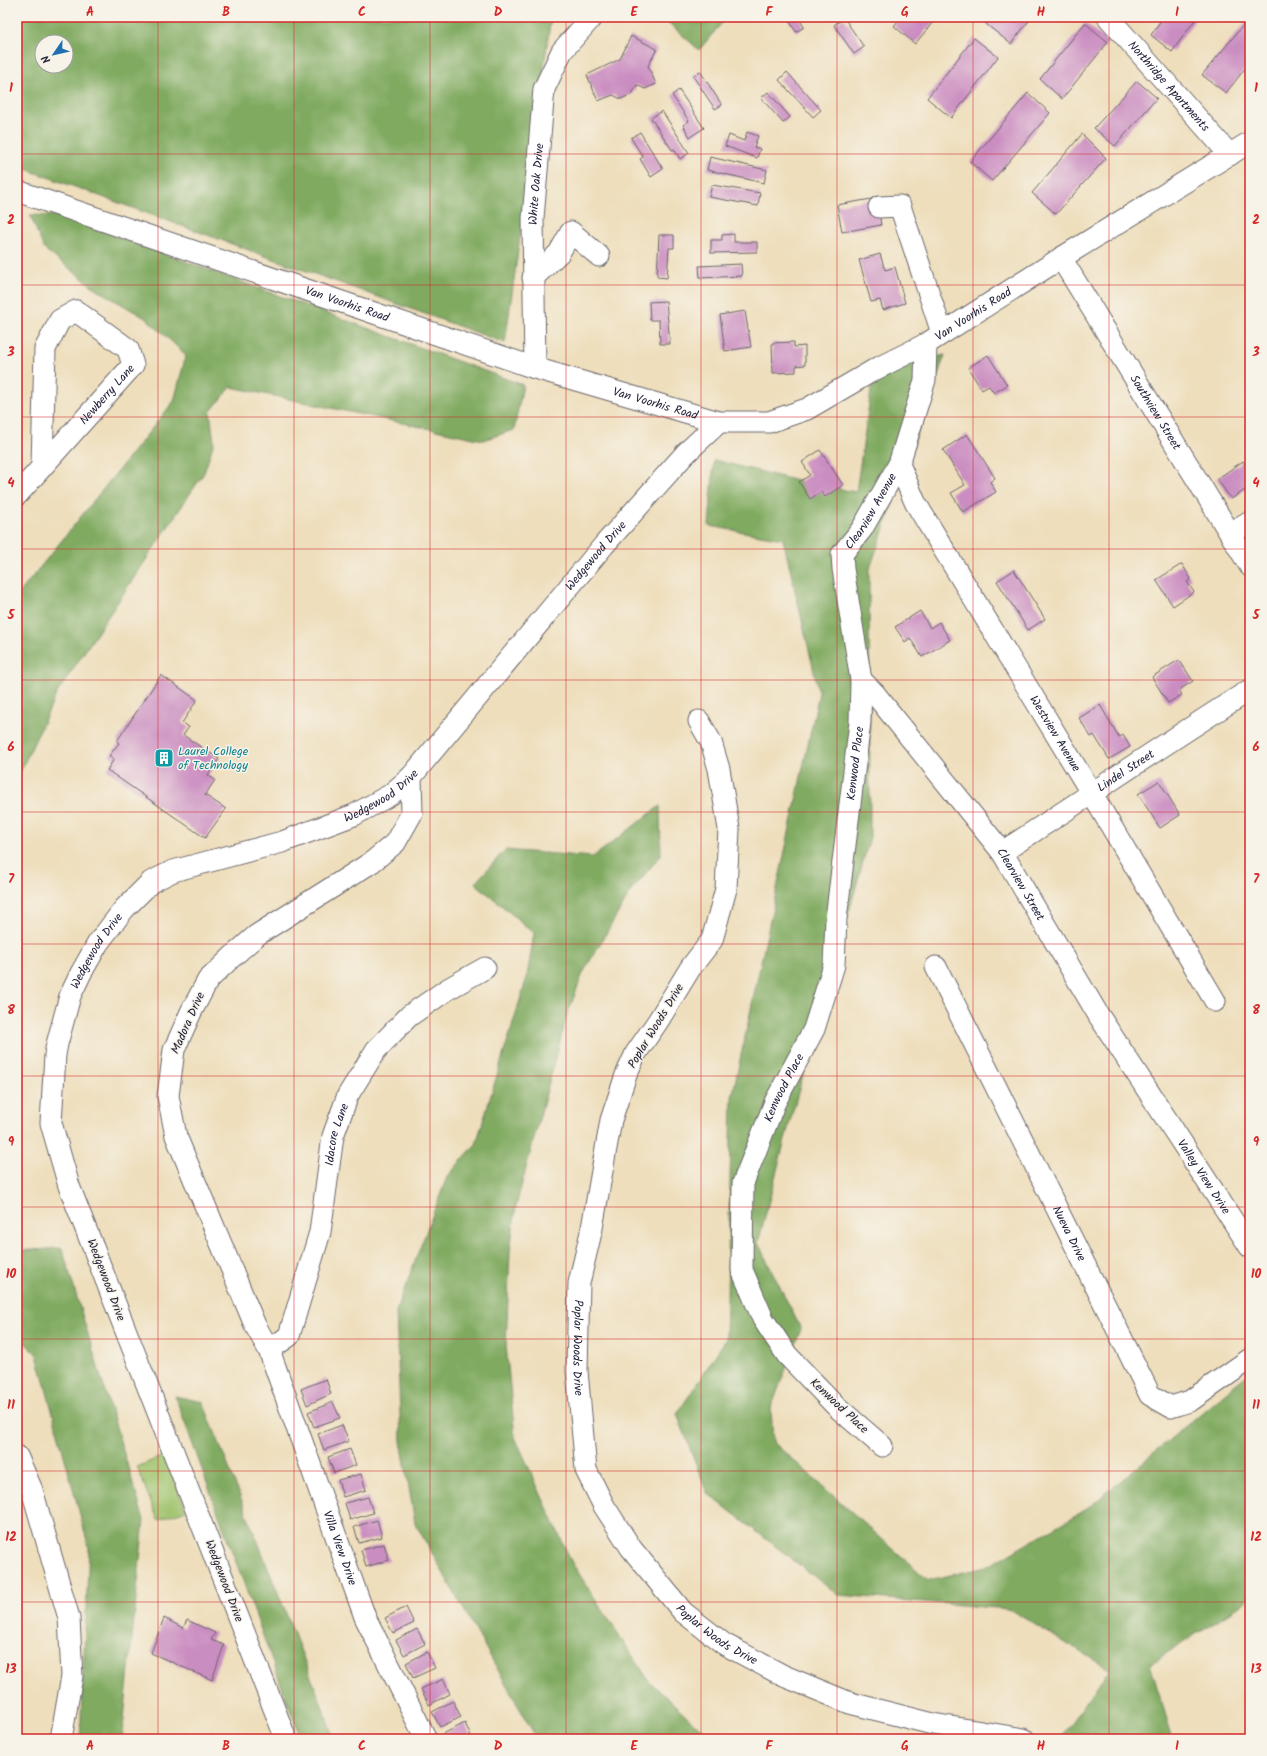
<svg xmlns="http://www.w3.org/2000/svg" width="1267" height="1756" font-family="Kalam,sans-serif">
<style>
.green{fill:#a0c46e;stroke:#617354}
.forest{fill:#80aa61;stroke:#51664e;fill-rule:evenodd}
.building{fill:#ca8dc1}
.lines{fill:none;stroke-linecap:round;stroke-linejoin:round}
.minor-casing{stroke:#696468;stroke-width:23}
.minor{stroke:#fff;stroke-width:21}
.grid{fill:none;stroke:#d62828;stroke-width:1;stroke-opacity:0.55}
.labels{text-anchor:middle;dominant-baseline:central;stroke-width:3;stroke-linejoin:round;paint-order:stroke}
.street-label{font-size:12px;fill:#22223b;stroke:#f7f3e8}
.culture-label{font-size:12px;fill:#0d838f;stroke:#f7f3e8;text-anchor:start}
.neatline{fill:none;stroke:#d62828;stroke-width:1.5}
.grid-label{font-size:13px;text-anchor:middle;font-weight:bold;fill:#d62828}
</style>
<rect width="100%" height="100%" fill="#f7f3e8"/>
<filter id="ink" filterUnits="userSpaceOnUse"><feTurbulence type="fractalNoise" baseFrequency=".025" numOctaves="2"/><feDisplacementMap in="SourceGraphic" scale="8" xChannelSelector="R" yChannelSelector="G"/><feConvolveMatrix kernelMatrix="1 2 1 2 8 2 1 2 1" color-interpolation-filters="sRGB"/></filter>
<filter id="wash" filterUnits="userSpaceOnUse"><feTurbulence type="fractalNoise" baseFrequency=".012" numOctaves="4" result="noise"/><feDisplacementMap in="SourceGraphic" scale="16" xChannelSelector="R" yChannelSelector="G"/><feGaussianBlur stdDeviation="0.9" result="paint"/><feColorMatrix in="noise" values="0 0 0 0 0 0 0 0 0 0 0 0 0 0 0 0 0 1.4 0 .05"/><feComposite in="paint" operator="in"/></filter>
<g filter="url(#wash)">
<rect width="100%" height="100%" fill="#eedebc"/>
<path class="green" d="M165,1455L186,1510L158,1520L137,1467Z"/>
<g class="forest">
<path d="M17,17H551L505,343L17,166ZM42,42H66V66H42Z"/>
<path d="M662,17H727L699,50Z"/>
<path d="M30,215L61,216L523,385L514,430L483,440L231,387L210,412L214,442L204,473L57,693L17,779V596L174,401L186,355L147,319L99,291L44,249Z"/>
<path d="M945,355L869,571L870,837L787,1132L758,1243L801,1329L771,1408L773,1442L928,1580L987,1567L1087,1509L1250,1372V1597L1236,1608L1150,1664L1173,1739H1062L1061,1738L1109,1669L1009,1609L838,1595L707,1493L677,1414L726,1339L732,1097L819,693L783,539L709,526L714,460L806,483L856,492L874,370Z"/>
<path d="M660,806L661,855L631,891L583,973L567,1015L516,1206L510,1252L506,1346L515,1437L572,1563L649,1681L712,1739H537L415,1523L401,1441L396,1311L447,1177L476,1144L527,977L534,933L475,883L505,850L593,857Z"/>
<path d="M62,1248L144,1520L122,1739H80L89,1548L37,1355L17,1335V1251Z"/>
<path d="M175,1396L203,1402L320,1700L334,1739H301Z"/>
</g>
<g id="blocks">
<g class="building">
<path d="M787,17H798L804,27L796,32Z"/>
<path d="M901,17H937L915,44L894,26Z"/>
<path d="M992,17H1032L1011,44L986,24Z"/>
<path d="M1163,17H1197L1172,52L1151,35Z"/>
<path d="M1250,17V62L1226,93L1202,75Z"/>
<path d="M844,18L864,47L854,54L834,25Z"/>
<path d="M1085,23L1108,42L1062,99L1040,79Z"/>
<path d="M631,36L657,49L648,66L656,84L645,89L637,85L632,94L621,99L613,95L598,101L587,75L620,59Z"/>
<path d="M974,38L998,57L951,118L927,98Z"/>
<path d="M700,71L722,105L715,109L693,76Z"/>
<path d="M787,72L821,110L813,117L779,80Z"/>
<path d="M1137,81L1157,98L1115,146L1094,128Z"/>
<path d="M679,90L704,128L690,137L683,125L689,121L672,95Z"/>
<path d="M768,92L790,117L783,123L761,98Z"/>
<path d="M1028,93L1050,113L992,181L970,162Z"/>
<path d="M662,111L689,153L680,159L674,149L672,150L651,118Z"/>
<path d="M640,132L663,169L651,177L640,159L643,157L631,138Z"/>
<path d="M747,132L758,136L754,147L760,149L757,158L725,146L729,135L744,141Z"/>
<path d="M1082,134L1106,158L1056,214L1032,193Z"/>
<path d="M710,157L767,170L764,183L707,170Z"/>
<path d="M712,185L760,193L758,206L709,197Z"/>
<path d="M877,198L881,225L842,232L837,205Z"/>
<path d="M734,234V242H757V252L711,253V240H722V235Z"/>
<path d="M659,235H674V248H669L667,278L657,277Z"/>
<path d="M880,254L885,270L895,267L905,303L883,310L880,300L871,302L859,260Z"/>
<path d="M741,264L742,276L700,278L699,266Z"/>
<path d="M666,301L670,344H660L659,320H650L649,302Z"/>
<path d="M745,311L751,347L725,351L720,315Z"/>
<path d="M794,342V347L805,346V365L796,366V372L773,373L772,343Z"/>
<path d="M988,355L1007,385L994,393L989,386L982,390L968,368Z"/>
<path d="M967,434L995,478L990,482L996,492L963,512L951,493L965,485L943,450Z"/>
<path d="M820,450L843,485L825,497L821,492L810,499L799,482L810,475L802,462Z"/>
<path d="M1243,461L1250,472V487L1231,499L1217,479Z"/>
<path d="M1182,564L1191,579L1187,582L1194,592L1173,606L1156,580Z"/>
<path d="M1014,570L1045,619L1028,630L997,581Z"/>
<path d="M920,611L930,628L939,622L950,640L922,657L910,638L905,642L895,627Z"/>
<path d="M1177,661H1180L1193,681L1179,690L1182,695L1168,703L1152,677Z"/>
<path d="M161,675L197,700L182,723L189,727L183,735L219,759L208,775L215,780L205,795L226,809L205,838L107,770L114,759L109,756L119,743L117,741Z"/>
<path d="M1100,705L1119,737L1123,735L1130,747L1109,759L1094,735L1091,737L1079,718Z"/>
<path d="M1159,781L1180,815L1160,828L1138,794Z"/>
<path d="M326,1379L331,1394L307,1405L301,1389Z"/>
<path d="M333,1402L340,1418L314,1427L308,1412Z"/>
<path d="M342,1425L349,1441L324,1450L318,1434Z"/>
<path d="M350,1449L356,1465L334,1473L328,1457Z"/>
<path d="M361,1474L366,1490L343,1497L338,1480Z"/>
<path d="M368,1497L373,1513L350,1520L345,1503Z"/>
<path d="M377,1520L382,1537L359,1543L354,1527Z"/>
<path d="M384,1544L389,1560L366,1567L361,1550Z"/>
<path d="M406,1607L414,1623L393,1633L385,1618Z"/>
<path d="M164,1618L183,1628L187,1620L215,1633L211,1640L224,1645L212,1680L151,1653Z"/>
<path d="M417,1629L425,1644L404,1655L396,1640Z"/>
<path d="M427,1652L435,1668L413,1678L406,1663Z"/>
<path d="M443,1679L450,1694L429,1705L421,1689Z"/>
<path d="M453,1701L461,1717L440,1727L432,1712Z"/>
<path d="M465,1723L472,1739H446L443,1734Z"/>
</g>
</g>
</g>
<g filter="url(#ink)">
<use href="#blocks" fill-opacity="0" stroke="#696468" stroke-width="1"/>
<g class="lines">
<defs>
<g id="minor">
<path id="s1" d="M1108,17L1230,155"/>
<path id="s2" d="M17,191L535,368L719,422H769L807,409L874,370L926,344L1061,258L1250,142"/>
<path d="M879,207L900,206L942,333"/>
<path id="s3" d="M1061,258L1250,566"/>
<path d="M533,278L559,253L571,232L599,256"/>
<path id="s4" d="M535,368L533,218L544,89L562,51L592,17"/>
<path id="s5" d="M899,464L915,502L1092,794L1215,1001"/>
<path id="s6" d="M17,495L133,365L128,349L76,311L60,320L45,349L42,466"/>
<path d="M1240,528L1250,522"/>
<path id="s7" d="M861,680L875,694L1002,852L1099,1016L1250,1247"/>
<path id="s8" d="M699,721L711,742L719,769L729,829L726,889L712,940L691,967L658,1021L636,1053L626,1075L611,1120L592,1228L579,1283L577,1371L586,1470L604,1506L631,1548L683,1612L724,1644L784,1676L850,1703L933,1724L1024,1739"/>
<path id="s9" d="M411,777L412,813L395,843L372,862L257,935L232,957L208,980L191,1012L174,1050L168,1096L176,1136L255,1325L269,1350L365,1617L426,1739"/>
<path id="s10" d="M1002,852C1085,799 1166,742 1250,690"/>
<path id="s11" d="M936,967L1150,1395L1171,1407L1190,1401L1250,1359"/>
<path id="s12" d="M269,1350L289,1336L320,1232L333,1136L348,1095L376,1050L409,1016L448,989L485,968"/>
<path id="s13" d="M882,1446L837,1407L787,1355L763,1319L742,1270L743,1183L775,1102L814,1029L834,965L836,919L860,722L861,680L843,569L842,554L862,529L899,464L925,380L926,344"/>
<path d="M17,1456L32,1490L69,1618L72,1676L61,1739"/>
<path id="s14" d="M286,1739L69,1186L51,1123L55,1055L57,1044L70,996L81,973L98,943L124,909L151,882L173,871L282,842L354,815L390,795L411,777L604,545L686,453L719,422"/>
</g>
</defs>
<use href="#minor" class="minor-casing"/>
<use href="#minor" class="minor"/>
</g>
</g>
<path class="grid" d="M158,17V1739M294,17V1739M430,17V1739M566,17V1739M701,17V1739M837,17V1739M973,17V1739M1109,17V1739M17,154H1250M17,285H1250M17,417H1250M17,549H1250M17,680H1250M17,812H1250M17,944H1250M17,1076H1250M17,1207H1250M17,1339H1250M17,1471H1250M17,1602H1250"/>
<defs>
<symbol id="building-square" viewBox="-11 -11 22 22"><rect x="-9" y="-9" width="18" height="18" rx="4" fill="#0f9aa8" stroke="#f7f3e8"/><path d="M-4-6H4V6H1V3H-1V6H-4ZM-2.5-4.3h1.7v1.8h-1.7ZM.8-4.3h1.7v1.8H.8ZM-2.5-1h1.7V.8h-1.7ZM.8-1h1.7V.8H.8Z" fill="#fff"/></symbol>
</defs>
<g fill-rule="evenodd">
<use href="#building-square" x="153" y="747" width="22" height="22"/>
</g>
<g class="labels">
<g class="street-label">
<text stroke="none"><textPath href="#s1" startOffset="92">Northridge Apartments</textPath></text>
<text stroke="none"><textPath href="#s4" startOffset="184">White Oak Drive</textPath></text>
<text stroke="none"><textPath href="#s2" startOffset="349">Van Voorhis Road</textPath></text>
<text stroke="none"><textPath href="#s2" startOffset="1021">Van Voorhis Road</textPath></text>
<text stroke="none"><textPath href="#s6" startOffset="135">Newberry Lane</textPath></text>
<text stroke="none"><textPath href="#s2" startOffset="673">Van Voorhis Road</textPath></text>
<text stroke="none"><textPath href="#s3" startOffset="181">Southview Street</textPath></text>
<text stroke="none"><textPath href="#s13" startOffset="1018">Clearview Avenue</textPath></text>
<text stroke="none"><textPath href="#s14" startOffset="1501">Wedgewood Drive</textPath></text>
<text stroke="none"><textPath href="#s5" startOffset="312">Westview Avenue</textPath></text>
<text stroke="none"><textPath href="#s13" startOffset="755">Kenwood Place</textPath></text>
<text stroke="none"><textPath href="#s10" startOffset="148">Lindel Street</textPath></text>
<text stroke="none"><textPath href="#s14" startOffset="1177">Wedgewood Drive</textPath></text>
<text stroke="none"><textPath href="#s7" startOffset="260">Clearview Street</textPath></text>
<text stroke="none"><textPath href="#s14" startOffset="841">Wedgewood Drive</textPath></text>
<text transform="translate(188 1023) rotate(-66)">Madora Drive</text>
<text transform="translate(656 1026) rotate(-59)">Poplar Woods Drive</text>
<text stroke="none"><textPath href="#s13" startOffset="419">Kenwood Place</textPath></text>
<text stroke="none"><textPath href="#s12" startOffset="232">Idacore Lane</textPath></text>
<text stroke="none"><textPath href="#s7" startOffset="605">Valley View Drive</textPath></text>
<text stroke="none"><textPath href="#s11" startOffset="298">Nueva Drive</textPath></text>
<text transform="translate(106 1280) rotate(69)">Wedgewood Drive</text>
<text stroke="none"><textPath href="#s8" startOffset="665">Poplar Woods Drive</textPath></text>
<text transform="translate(839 1406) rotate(43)">Kenwood Place</text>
<text stroke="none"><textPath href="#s9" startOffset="912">Villa View Drive</textPath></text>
<text transform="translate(224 1581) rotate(69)">Wedgewood Drive</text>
<text stroke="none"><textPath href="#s8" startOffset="1001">Poplar Woods Drive</textPath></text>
</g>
<g class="culture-label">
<text x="178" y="751">Laurel College<tspan x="178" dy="14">of Technology</tspan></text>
</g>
</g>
<rect width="1267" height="1756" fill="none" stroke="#f7f3e8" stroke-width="44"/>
<g transform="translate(54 54) rotate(236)"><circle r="19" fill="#f7f3e8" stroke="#a29fa3"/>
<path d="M0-3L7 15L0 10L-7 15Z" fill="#1f6fb2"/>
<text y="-6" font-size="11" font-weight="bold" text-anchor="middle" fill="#22223b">N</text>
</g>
<rect x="22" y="22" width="1223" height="1712" class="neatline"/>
<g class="grid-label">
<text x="90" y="16">A</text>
<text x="226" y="16">B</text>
<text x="362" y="16">C</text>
<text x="498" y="16">D</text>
<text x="634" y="16">E</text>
<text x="769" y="16">F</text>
<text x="905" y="16">G</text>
<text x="1041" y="16">H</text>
<text x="1177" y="16">I</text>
<text x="11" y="92">1</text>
<text x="1256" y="92">1</text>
<text x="11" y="224">2</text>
<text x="1256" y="224">2</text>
<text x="11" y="356">3</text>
<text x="1256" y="356">3</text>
<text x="11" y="487">4</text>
<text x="1256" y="487">4</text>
<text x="11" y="619">5</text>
<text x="1256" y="619">5</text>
<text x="11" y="751">6</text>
<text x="1256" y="751">6</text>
<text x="11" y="883">7</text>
<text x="1256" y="883">7</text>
<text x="11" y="1014">8</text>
<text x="1256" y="1014">8</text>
<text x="11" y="1146">9</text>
<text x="1256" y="1146">9</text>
<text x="11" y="1278">10</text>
<text x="1256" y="1278">10</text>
<text x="11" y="1409">11</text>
<text x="1256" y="1409">11</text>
<text x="11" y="1541">12</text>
<text x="1256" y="1541">12</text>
<text x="11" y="1673">13</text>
<text x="1256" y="1673">13</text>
<text x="90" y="1750">A</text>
<text x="226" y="1750">B</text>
<text x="362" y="1750">C</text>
<text x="498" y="1750">D</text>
<text x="634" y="1750">E</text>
<text x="769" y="1750">F</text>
<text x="905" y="1750">G</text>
<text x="1041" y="1750">H</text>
<text x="1177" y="1750">I</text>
</g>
</svg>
